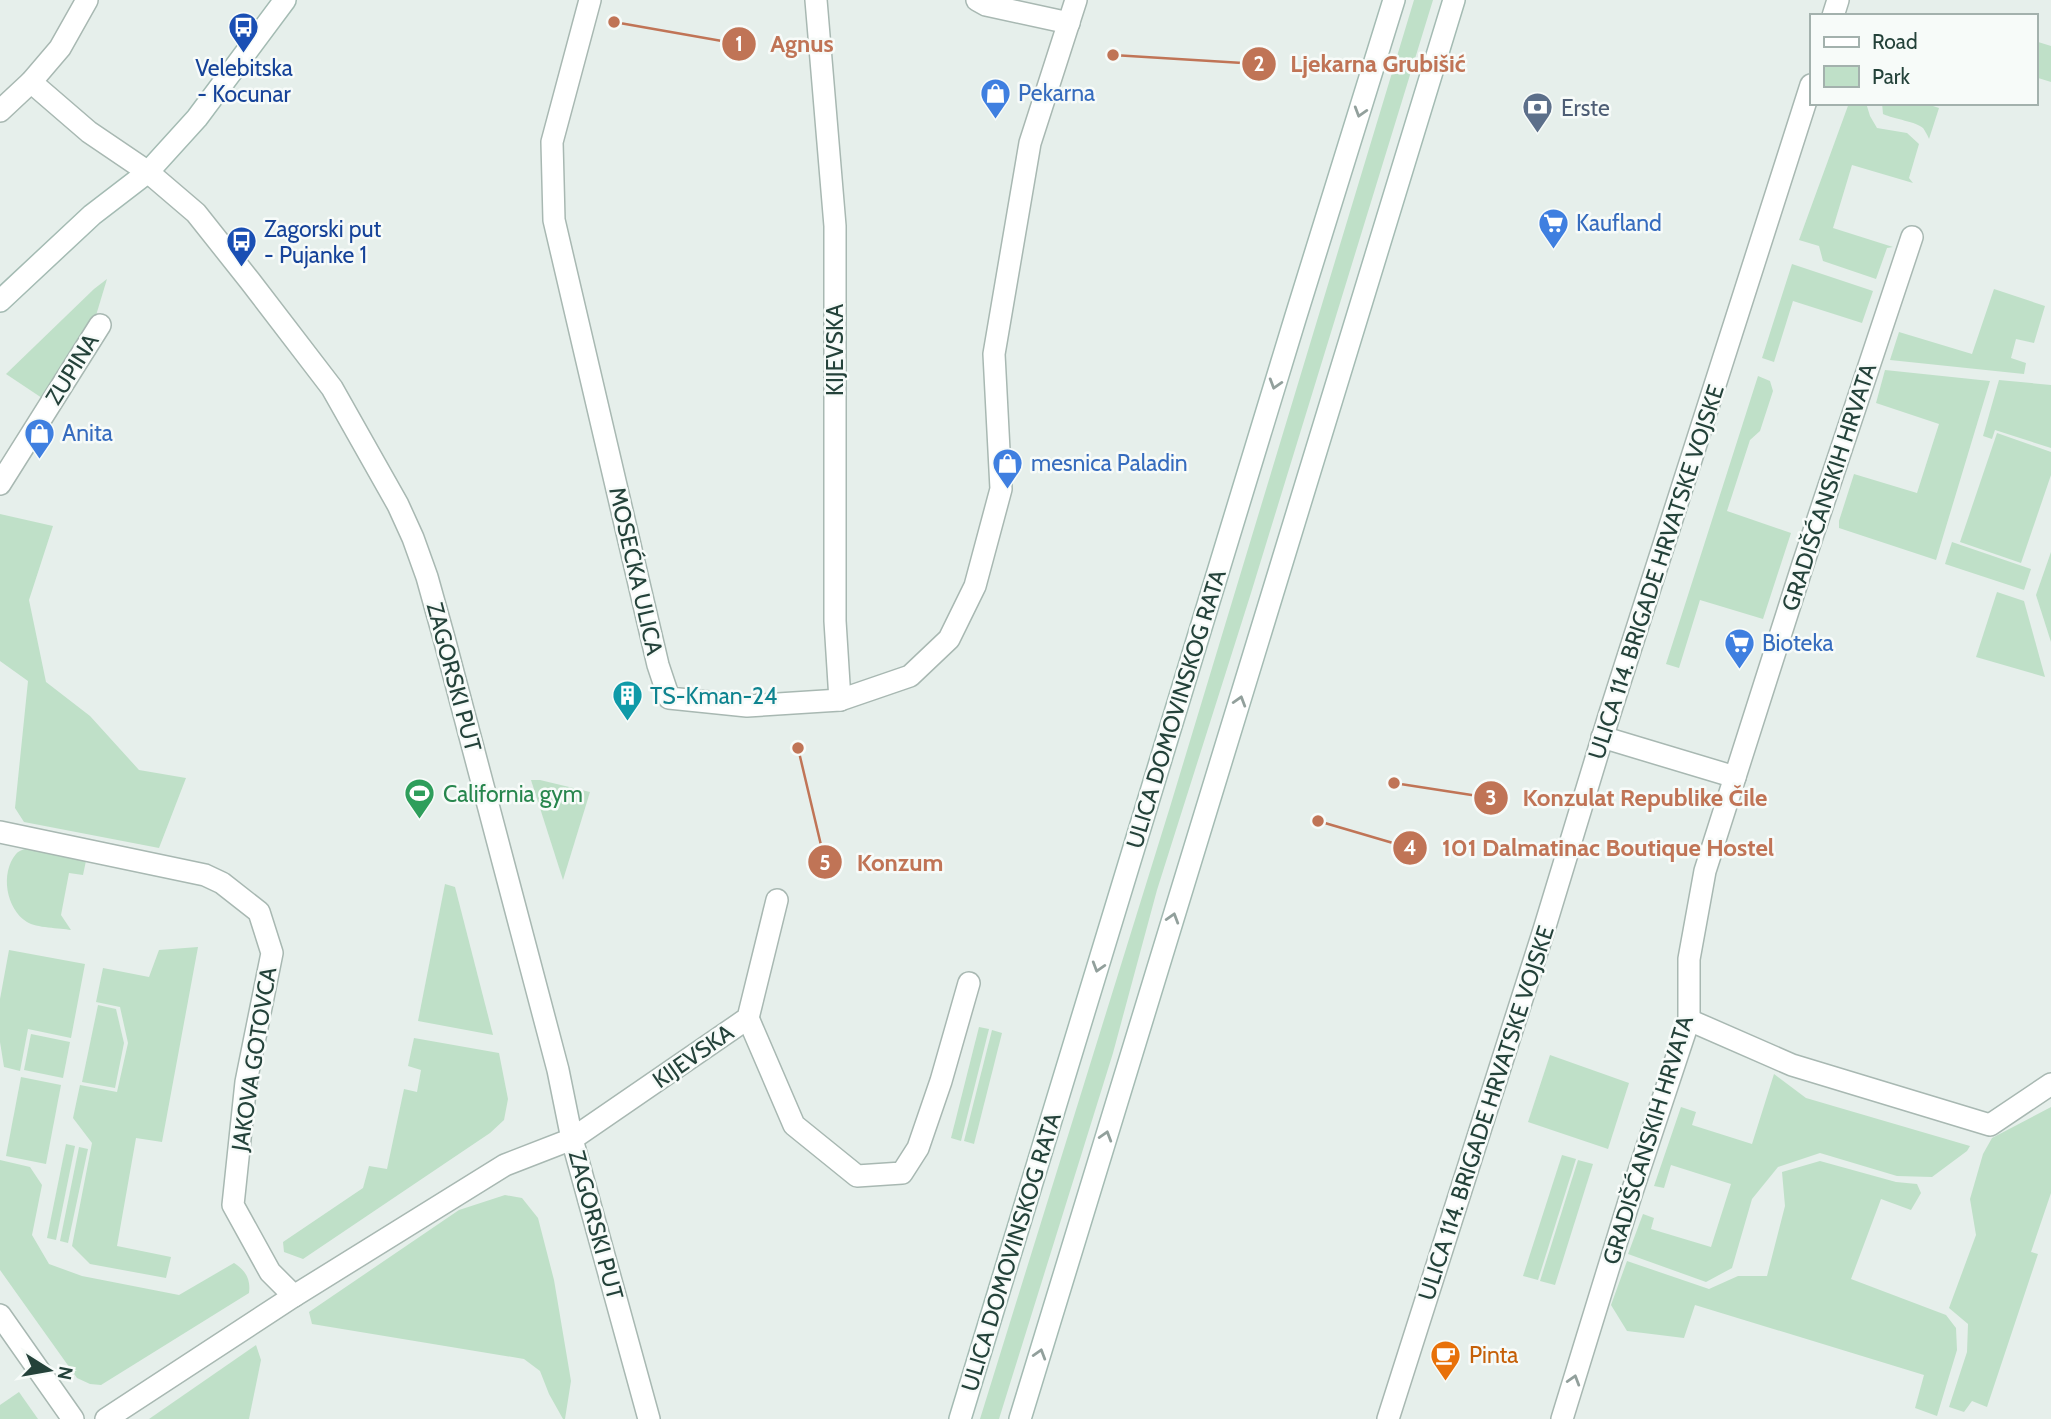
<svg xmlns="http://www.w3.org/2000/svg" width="2051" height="1419" font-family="Cabin,sans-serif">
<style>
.green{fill:#bfe0c8}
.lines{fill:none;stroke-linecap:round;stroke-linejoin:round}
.street-casing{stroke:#a8b8b2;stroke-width:24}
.secondary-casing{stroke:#a4bbb3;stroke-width:24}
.street{stroke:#fff;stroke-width:21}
.secondary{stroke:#fff;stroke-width:21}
.oneway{stroke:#92a09c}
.labels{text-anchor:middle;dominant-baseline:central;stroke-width:5;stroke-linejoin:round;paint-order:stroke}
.transit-label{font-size:23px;fill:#164399;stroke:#f7fbf9}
.shop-label{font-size:23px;fill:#366cbe;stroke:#f7fbf9;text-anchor:start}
.service-label{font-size:23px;fill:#4e5e75;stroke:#f7fbf9;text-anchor:start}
.street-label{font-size:23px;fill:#24423a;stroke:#f7fbf9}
.culture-label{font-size:23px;fill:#0d838f;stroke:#f7fbf9;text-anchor:start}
.leisure-label{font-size:23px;fill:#27864d;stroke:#f7fbf9;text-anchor:start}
.food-label{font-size:23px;fill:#c56008;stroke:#f7fbf9;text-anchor:start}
.leader{fill:none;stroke:#c07456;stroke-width:2.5}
.callout-dot{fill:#c07456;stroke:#f7fbf9;stroke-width:2.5}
.mark-label{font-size:21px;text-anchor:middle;font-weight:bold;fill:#fff}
.callout-label{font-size:24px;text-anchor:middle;font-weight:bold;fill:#c07456;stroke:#f7fbf9;stroke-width:5;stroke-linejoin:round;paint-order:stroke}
</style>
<rect width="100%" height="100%" fill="#e6efeb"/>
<g class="green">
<path d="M1414,0H1433L1251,593L1157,890L1113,1053L999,1419H980L1170,807Z"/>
<path d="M2035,41L2051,46V82L2035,77Z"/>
<path d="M1849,103H1866L1870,116L1877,128L1907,133L1919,144L1909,178L1913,183L1852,165L1833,228L1893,247L1887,248L1876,279L1823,261L1819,246L1799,240Z"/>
<path d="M1882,103H1924L1939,108L1929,139C1929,138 1924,129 1923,128C1917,122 1894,119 1883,114Z"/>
<path d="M1792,264L1873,291L1862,323L1793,301L1774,362L1762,358Z"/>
<path d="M107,279L94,322L45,400L6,374L94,289Z"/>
<path d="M1994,289L2045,306L2034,343L2016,339L2011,358L2026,363L2024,374L1890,360L1899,332L1972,354Z"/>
<path d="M1885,370L1990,381L1936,560L1839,528V521L1854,474L1917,493L1939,424L1876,403Z"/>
<path d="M1758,376L1770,381L1773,391L1760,431L1750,440L1727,511L1791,533L1763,619L1700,600L1679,668L1666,664Z"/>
<path d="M1999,380L2051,385V448L1995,430L1992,439L1983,436Z"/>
<path d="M1997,433L2051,452V475L2021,563L1960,542Z"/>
<path d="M0,514L53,526L29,600L46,682L90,716L139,770L186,778L159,848L24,822L15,808L28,681L0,661Z"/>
<path d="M1952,542L2031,569L2024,590L1945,564Z"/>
<path d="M2051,552V642L2036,595Z"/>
<path d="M1997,592L2024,601L2045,677L1976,657Z"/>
<path d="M531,780H540L590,792L563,880Z"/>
<path d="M36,846L87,856L83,875L69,873L61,915L71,930C60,928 36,928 27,922C6,909 0,873 16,854C20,849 30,848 36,846Z"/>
<path d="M445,884L455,887L493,1035L418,1021Z"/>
<path d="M198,947L162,1142L136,1138L117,1246L171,1257L166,1278L90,1264L72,1246L92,1143L73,1118L80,1085L117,1092L128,1043L120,1007L96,1002L103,968L149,977L159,950Z"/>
<path d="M9,950L85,964L71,1038L28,1029L20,1071L4,1067L0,1042V999Z"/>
<path d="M98,1005L116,1009L124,1043L115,1088L82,1082Z"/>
<path d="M979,1027L989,1029L961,1141L951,1138Z"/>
<path d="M992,1030L1002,1033L974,1144L964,1141Z"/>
<path d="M31,1034L70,1042L63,1078L24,1070Z"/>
<path d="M414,1038L499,1053L508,1099L504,1120L490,1133L303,1259L284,1252L283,1242L363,1188L369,1166L387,1169L404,1089L417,1092L421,1070L408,1066Z"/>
<path d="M1550,1055L1629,1083L1608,1149L1528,1122Z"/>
<path d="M1774,1074L1806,1098L1970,1146L1967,1151L1932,1177L1897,1176L1820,1153L1778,1167L1752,1199L1732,1268L1706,1282L1628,1254L1643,1214L1654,1218L1651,1229L1711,1247L1731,1184L1671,1165L1664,1188L1654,1186L1681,1107L1696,1112L1692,1125L1752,1144Z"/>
<path d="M21,1077L61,1085L46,1164L6,1156Z"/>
<path d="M2051,1107V1193L2031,1252L2038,1254L1987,1407L1972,1401L1964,1412L1949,1407L1967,1352L1968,1324L1949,1308L1976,1235L1970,1199L1983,1154L1992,1138Z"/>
<path d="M66,1144L75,1146L56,1240L47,1238Z"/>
<path d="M79,1147L88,1149L68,1243L60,1241Z"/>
<path d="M1562,1155L1576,1159L1538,1280L1523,1276Z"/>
<path d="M0,1160L30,1167L42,1185L32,1235L49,1264L82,1276L179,1295L234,1263C245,1270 251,1279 249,1293L101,1385L90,1384L77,1378L0,1270Z"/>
<path d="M1578,1160L1593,1164L1555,1285L1540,1281Z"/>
<path d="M1820,1161L1896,1182L1917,1184L1921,1193L1911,1210L1881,1199L1851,1279L1946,1315L1956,1328L1957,1350L1937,1416L1915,1408L1924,1375L1695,1305L1684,1338L1627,1331L1611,1305L1627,1261L1709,1289L1738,1276H1767L1785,1206L1782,1172Z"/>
<path d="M505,1195L522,1198L538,1218L554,1280L571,1381L565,1419H563L549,1394L540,1371L524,1359L312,1324L309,1312L459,1210Z"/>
<path d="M256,1345L261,1360L249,1419H149Z"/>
<path d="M19,1392L38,1419H0V1405Z"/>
</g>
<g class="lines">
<defs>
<g id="street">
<path d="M590,0L552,142L554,220L658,665L669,698L747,706L840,700L910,676L949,639L975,586L1001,489L994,354L1030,143L1076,0"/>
<path d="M816,0L835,226V621L840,700"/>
<path d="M977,0L986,5L1069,23"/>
<path d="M1833,16L1838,0"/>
<path d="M31,82L89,132L148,172L196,213L250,281L332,388L398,505L413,538L427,577L444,638L558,1070L572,1139L649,1419"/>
<path d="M0,111L31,82L60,48L87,0"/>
<path d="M0,484L100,325"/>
<path d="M1602,737L1735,777L1803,564L1912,237"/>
<path d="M0,832L205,875L222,883L259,912L272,953L246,1082L233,1205L270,1272L294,1296"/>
<path d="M748,1018L794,1125L857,1176L902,1173L918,1148L941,1081L969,983"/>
<path d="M1689,1020L1792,1065L1990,1125L2051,1084"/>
<path d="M0,1315L73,1419"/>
<path d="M106,1419L294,1296L505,1165L572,1139L748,1018L777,900"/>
<path d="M1388,1419L1543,933L1609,716L1811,85"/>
<path d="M1562,1419L1631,1195L1689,1020V959L1705,871L1735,777"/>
</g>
<g id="secondary">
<path d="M0,301L92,215L148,172L197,118L285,0"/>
<path d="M960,1419L1295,319L1394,0"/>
<path d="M1020,1419L1454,0"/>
</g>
</defs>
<use href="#street" class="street-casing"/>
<use href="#secondary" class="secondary-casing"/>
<use href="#street" class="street"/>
<use href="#secondary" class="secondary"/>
</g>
<defs><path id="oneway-chevron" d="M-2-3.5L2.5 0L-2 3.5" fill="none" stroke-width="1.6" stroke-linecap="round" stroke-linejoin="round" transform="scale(1.75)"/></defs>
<g class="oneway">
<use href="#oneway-chevron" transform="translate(1360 112) rotate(107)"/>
<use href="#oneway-chevron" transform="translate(1275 384) rotate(107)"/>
<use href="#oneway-chevron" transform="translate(1240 701) rotate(-73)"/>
<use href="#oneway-chevron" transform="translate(1173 918) rotate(-73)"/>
<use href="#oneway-chevron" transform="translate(1098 967) rotate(107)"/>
<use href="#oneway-chevron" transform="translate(1106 1136) rotate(-73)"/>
<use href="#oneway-chevron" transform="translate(1040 1354) rotate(-73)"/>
<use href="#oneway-chevron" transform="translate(1574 1380) rotate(-73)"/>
</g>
<defs>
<symbol id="bus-pin" viewBox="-11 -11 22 30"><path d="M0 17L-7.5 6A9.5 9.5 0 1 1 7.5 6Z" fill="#1a4fb4" stroke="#f7fbf9"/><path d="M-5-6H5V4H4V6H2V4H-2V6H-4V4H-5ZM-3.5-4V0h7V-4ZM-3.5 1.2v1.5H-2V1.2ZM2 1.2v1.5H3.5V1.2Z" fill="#fff"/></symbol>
<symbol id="shop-pin" viewBox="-11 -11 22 30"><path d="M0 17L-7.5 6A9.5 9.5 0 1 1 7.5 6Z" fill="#3f7fe0" stroke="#f7fbf9"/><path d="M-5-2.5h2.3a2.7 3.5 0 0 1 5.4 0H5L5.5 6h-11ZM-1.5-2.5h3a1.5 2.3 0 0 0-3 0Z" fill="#fff"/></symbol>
<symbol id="bank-pin" viewBox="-11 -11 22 30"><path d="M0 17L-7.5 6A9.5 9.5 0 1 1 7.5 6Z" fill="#5c6f8a" stroke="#f7fbf9"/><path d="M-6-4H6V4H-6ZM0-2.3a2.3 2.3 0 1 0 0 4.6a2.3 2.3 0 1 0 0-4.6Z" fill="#fff"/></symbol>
<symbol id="supermarket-pin" viewBox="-11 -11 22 30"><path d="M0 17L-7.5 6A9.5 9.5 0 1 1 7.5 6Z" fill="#3f7fe0" stroke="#f7fbf9"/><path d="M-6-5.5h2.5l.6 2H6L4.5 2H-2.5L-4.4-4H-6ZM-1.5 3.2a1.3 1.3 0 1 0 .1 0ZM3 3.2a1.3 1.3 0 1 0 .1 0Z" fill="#fff"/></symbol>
<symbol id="building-pin" viewBox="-11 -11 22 30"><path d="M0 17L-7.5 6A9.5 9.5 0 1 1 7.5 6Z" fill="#0f9aa8" stroke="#f7fbf9"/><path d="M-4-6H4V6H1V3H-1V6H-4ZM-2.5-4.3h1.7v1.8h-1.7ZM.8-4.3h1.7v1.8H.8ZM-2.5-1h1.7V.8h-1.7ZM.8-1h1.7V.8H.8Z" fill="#fff"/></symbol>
<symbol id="stadium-pin" viewBox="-11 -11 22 30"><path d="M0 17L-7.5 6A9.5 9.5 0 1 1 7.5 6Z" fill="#2e9e5b" stroke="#f7fbf9"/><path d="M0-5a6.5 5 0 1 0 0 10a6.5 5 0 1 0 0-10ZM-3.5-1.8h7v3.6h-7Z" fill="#fff"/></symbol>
<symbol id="cafe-pin" viewBox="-11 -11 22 30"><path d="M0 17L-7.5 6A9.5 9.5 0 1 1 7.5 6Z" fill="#e8710a" stroke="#f7fbf9"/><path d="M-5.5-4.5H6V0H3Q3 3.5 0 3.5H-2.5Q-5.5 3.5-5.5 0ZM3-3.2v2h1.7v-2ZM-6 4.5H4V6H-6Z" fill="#fff"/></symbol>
</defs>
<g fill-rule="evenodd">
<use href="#bus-pin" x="226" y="10" width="35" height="47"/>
<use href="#shop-pin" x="978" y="76" width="35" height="47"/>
<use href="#bank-pin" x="1520" y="90" width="35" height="47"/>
<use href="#supermarket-pin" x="1536" y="206" width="35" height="47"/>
<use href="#bus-pin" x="224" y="224" width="35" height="47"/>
<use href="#shop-pin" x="22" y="416" width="35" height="47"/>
<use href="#shop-pin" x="990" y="446" width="35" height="47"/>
<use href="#supermarket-pin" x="1722" y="626" width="35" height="47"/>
<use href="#building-pin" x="610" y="678" width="35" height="47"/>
<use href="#stadium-pin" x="402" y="776" width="35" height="47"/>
<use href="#cafe-pin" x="1428" y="1338" width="35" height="47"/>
</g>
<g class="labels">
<g class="transit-label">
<text x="244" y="68">Velebitska<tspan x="244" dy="26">- Kocunar</tspan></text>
<text x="264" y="229" text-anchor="start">Zagorski put<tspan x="264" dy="26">- Pujanke 1</tspan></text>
</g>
<g class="shop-label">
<text x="1018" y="93">Pekarna</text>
<text x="1576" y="223">Kaufland</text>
<text x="62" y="433">Anita</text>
<text x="1031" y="463">mesnica Paladin</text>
<text x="1762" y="643">Bioteka</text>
</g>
<g class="service-label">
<text x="1561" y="108">Erste</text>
</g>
<g class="street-label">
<text transform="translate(835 350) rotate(-90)">KIJEVSKA</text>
<text transform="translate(72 369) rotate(-58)">ZUPINA</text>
<text transform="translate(1829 487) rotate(-72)">GRADIŠĆANSKIH HRVATA</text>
<text transform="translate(636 571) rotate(77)">MOSEĆKA ULICA</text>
<text transform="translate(1656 572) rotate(-72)">ULICA 114. BRIGADE HRVATSKE VOJSKE</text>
<text transform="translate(454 677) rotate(75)">ZAGORSKI PUT</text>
<text transform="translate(1176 709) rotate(-73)">ULICA DOMOVINSKOG RATA</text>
<text transform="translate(693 1056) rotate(-35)">KIJEVSKA</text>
<text transform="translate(254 1059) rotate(-81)">JAKOVA GOTOVCA</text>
<text transform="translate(1486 1113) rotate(-72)">ULICA 114. BRIGADE HRVATSKE VOJSKE</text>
<text transform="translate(1648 1140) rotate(-73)">GRADIŠĆANSKIH HRVATA</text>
<text transform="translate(596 1225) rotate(75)">ZAGORSKI PUT</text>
<text transform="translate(1011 1252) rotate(-73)">ULICA DOMOVINSKOG RATA</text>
</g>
<g class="culture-label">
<text x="650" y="696">TS-Kman-24</text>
</g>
<g class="leisure-label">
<text x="443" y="794">California gym</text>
</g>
<g class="food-label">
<text x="1469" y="1355">Pinta</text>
</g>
</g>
<path class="leader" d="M614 22L739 44M1113 55L1259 64M1394 783L1491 798M1318 821L1410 848M798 748L825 862"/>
<g class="callout-dot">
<circle cx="614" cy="22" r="7"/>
<circle cx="1113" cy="55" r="7"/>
<circle cx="1394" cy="783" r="7"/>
<circle cx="1318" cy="821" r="7"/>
<circle cx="798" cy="748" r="7"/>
<circle cx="739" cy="44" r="18"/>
<circle cx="1259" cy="64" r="18"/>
<circle cx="1491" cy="798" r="18"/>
<circle cx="1410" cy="848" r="18"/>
<circle cx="825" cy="862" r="18"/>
</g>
<g class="mark-label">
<text x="739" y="51">1</text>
<text x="1259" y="71">2</text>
<text x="1491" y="805">3</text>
<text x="1410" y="855">4</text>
<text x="825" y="870">5</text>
</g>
<g class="callout-label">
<text x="802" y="52">Agnus</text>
<text x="1378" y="72">Ljekarna Grubišić</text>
<text x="1645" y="806">Konzulat Republike Čile</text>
<text x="1608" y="856">101 Dalmatinac Boutique Hostel</text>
<text x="900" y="871">Konzum</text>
</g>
<rect x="1810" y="14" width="228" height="91" fill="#f7fbf9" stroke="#a3b1ad" stroke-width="2"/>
<rect x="1824" y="37" width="35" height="10" fill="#ffffff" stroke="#a3b1ad" stroke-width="2"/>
<text x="1872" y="49" font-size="21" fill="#24423a">Road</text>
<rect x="1824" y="66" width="35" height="21" fill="#bfe0c8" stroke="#a3b1ad" stroke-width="2"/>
<text x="1872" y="84" font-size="21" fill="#24423a">Park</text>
<g transform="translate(49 1370) rotate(101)" stroke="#f7fbf9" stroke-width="5" paint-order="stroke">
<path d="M0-5L12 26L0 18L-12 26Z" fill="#24423a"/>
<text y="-10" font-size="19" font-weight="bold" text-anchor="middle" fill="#24423a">N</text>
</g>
</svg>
